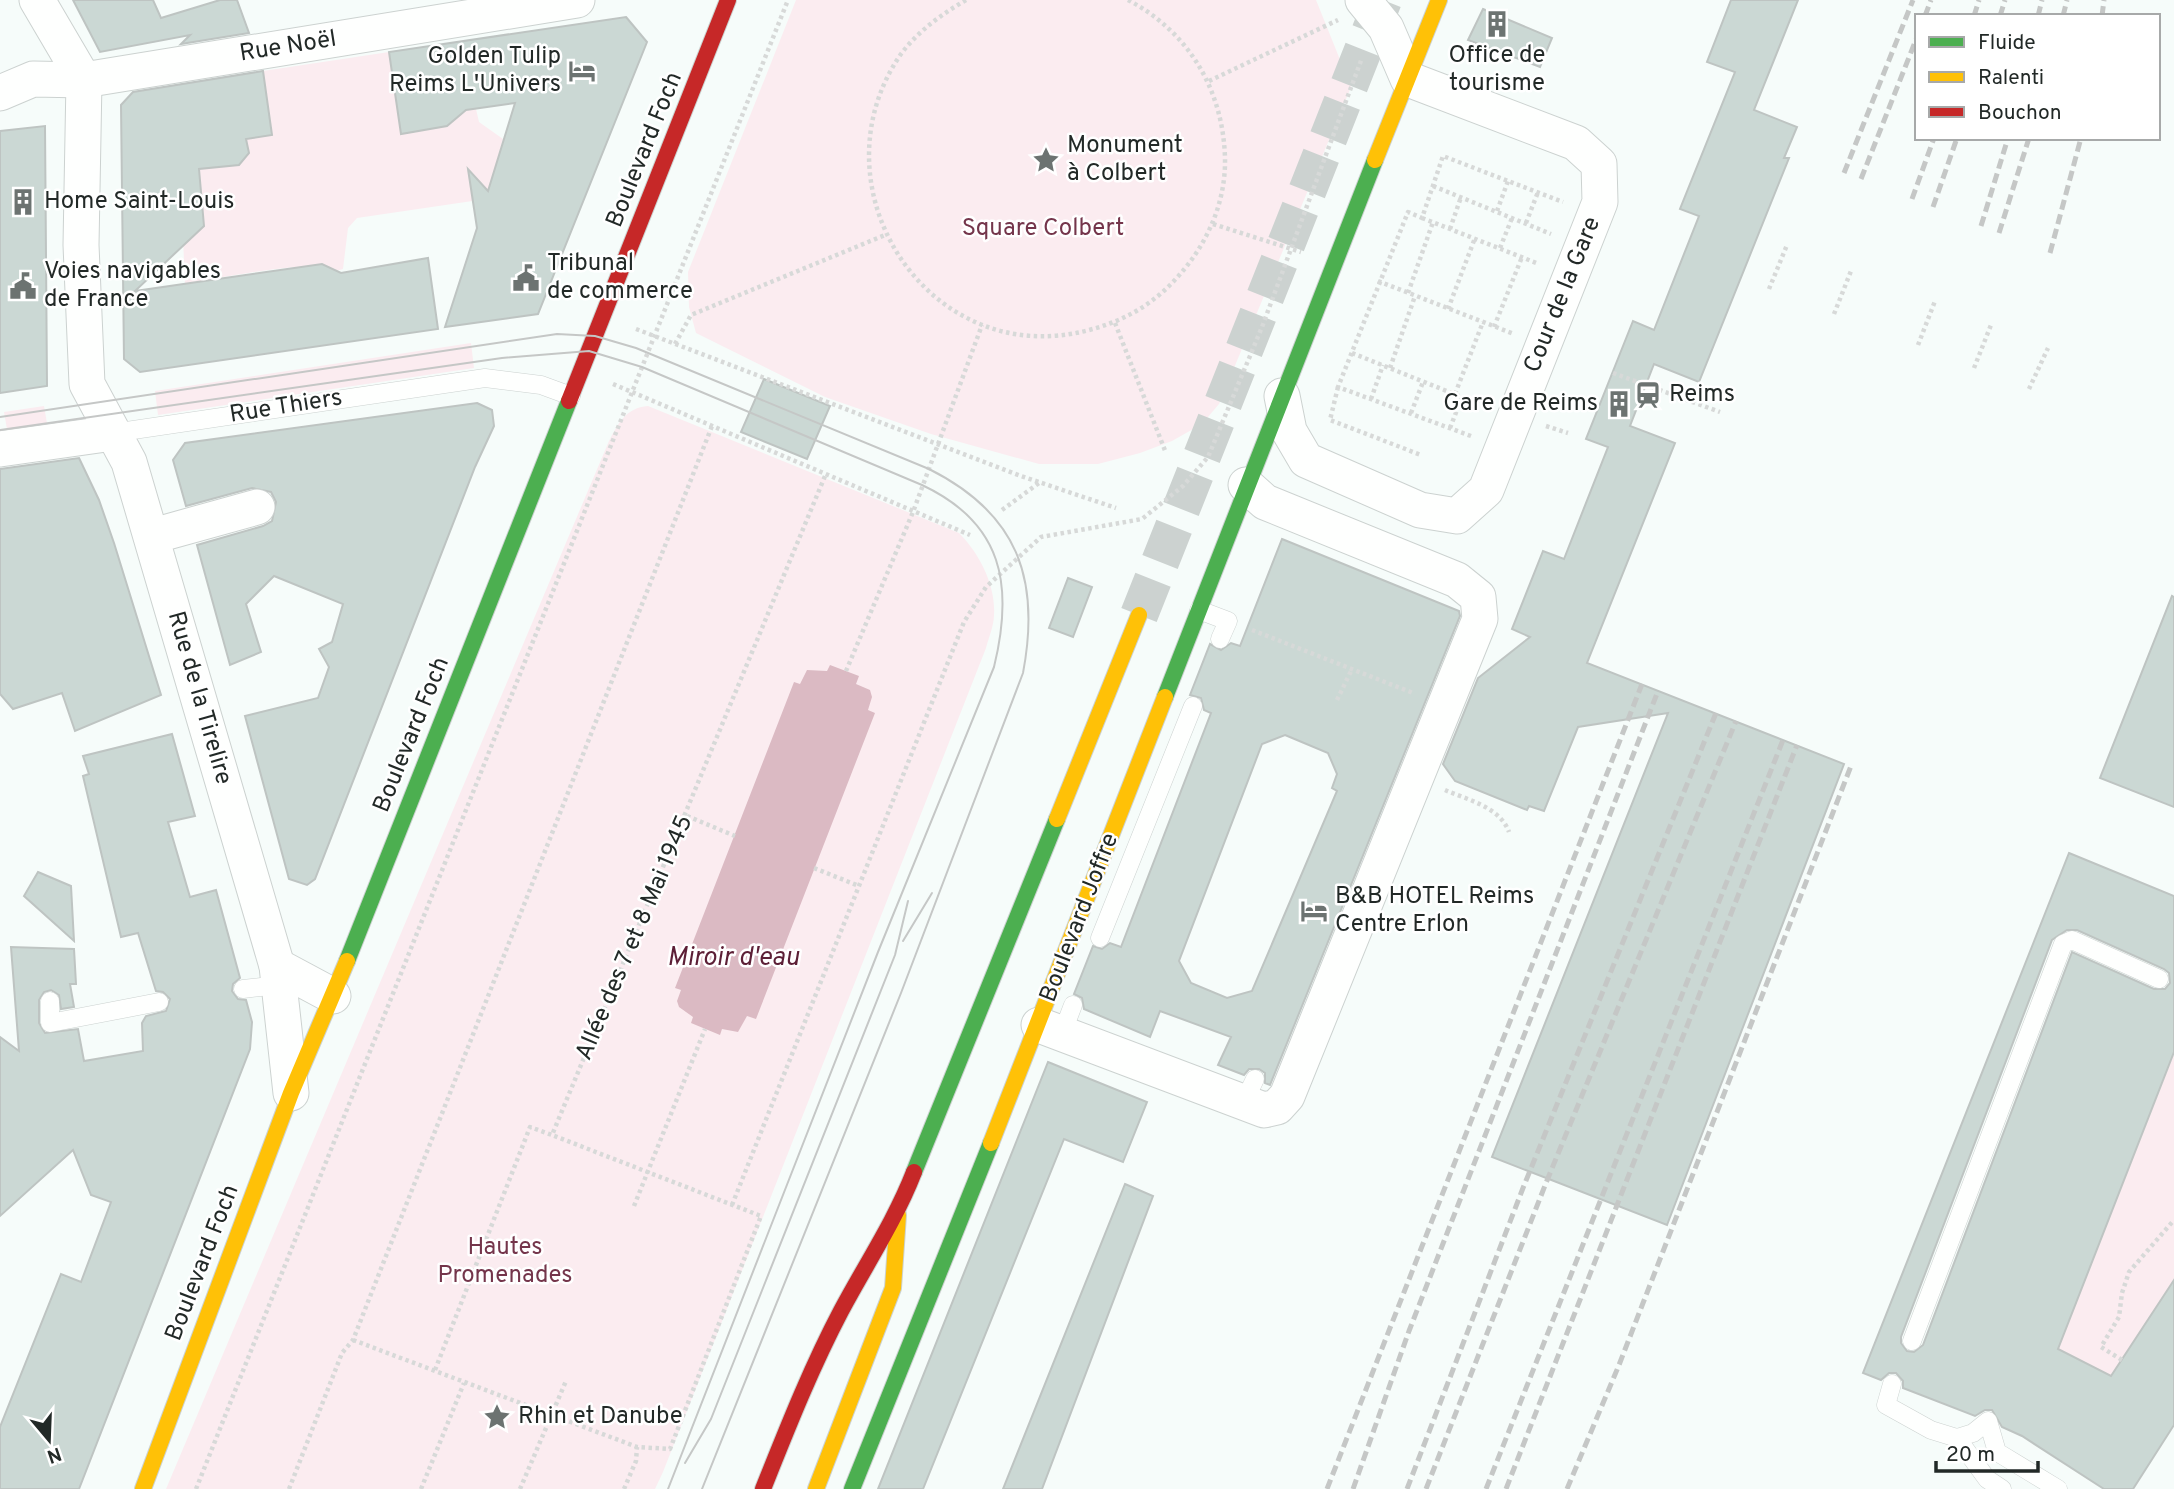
<svg xmlns="http://www.w3.org/2000/svg" width="2174" height="1489" font-family="Overpass,sans-serif">
<style>
.green{fill:#fbecf0}
.water{fill:#dbbac3}
.building{fill:#cbd8d4;stroke:#bec4c2;stroke-width:2;fill-rule:evenodd}
.lines{fill:none;stroke-linecap:round;stroke-linejoin:round}
.secondary-tunnel{stroke:#ccd2d0;stroke-width:38;stroke-dasharray:38 19;stroke-linecap:butt}
.lane-casing{stroke:#ccd2d0;stroke-width:19}
.street-casing{stroke:#ccd2d0;stroke-width:37}
.fast-casing{stroke:#ccd2d0;stroke-width:18}
.slow-casing{stroke:#ccd2d0;stroke-width:18}
.jam-casing{stroke:#ccd2d0;stroke-width:18}
.path{stroke:#d7d9d8;stroke-width:4.5;stroke-dasharray:3.5 3.5;stroke-linecap:butt}
.lane{stroke:#fefffe;stroke-width:18}
.street{stroke:#fefffe;stroke-width:35}
.fast{stroke:#4caf50;stroke-width:16}
.slow{stroke:#ffc107;stroke-width:16}
.jam{stroke:#c62828;stroke-width:16}
.tram{stroke:#c5c7c6;stroke-width:2}
.rail{stroke:#c5c7c6;stroke-width:5;stroke-dasharray:10 5;stroke-linecap:butt}
.labels{text-anchor:middle;dominant-baseline:central;stroke-width:5;stroke-linejoin:round;paint-order:stroke}
.street-label{font-size:24px;fill:#222927;stroke:#fff}
.poi-label{font-size:24px;fill:#222927;stroke:#fff;text-anchor:start}
.park-label{font-size:24px;fill:#74354b;stroke:#fff}
.water-label{font-size:26px;font-style:italic;fill:#5c1f36;stroke:#fff}
</style>
<rect width="100%" height="100%" fill="#f6fcfa"/>
<g class="green">
<path d="M796,0H1316L1351,87L1219,404L1202,424L1172,441L1140,453L1098,464H1039L931,434L825,397L696,333L689,307L688,272Z"/>
<path d="M389,52L399,121L426,122L432,129L448,126L455,120L454,112L476,109L479,122L503,139L486,199L357,218L348,228L343,269L336,271C310,258 217,279 185,284L183,238L198,156L203,169L238,165L249,153L246,139L272,135L263,71Z"/>
<path d="M471,343L474,368L158,415L155,391Z"/>
<path d="M44,406L48,429L8,435L4,412Z"/>
<path d="M648,406L959,533C979,553 996,585 994,615C994,625 989,637 986,648L663,1472L655,1489H166L609,441C619,422 626,408 648,406Z"/>
<path d="M2174,1054V1280L2111,1376L2058,1349Z"/>
</g>
<path class="water" d="M830,665L859,676L856,684L870,690L872,697L868,710L875,713L756,1019L747,1016L738,1032L722,1029L720,1035L691,1023L693,1017L679,1007L677,1001L681,990L675,988L794,682L800,684L807,670L827,671Z"/>
<g class="building">
<path d="M73,0H153L161,18L220,0H237L249,33L181,44L190,35L100,52Z"/>
<path d="M1731,0H1798L1754,110L1797,127L1784,158H1789L1699,382L1654,364L1630,426L1675,443L1587,663L1844,764L1667,1225L1492,1157L1668,713L1578,727L1544,811L1529,806L1527,810L1455,781L1443,764L1478,678L1530,637L1512,629L1543,551L1564,559L1608,447L1586,439L1633,321L1654,330L1699,216L1680,209L1735,72L1707,62Z"/>
<path d="M1483,9L1552,38L1540,67L1468,40Z"/>
<path d="M626,17L647,42L538,314L445,327L477,228L468,169L488,191L515,103L466,110L447,126L401,134L389,52Z"/>
<path d="M263,71L272,135L246,139L249,153L239,165L199,169L204,226L135,291L322,264L341,273L428,258L438,329L140,372L124,359L121,105L133,92Z"/>
<path d="M45,126L47,386L0,393V131Z"/>
<path d="M764,379L830,406L807,459L741,432Z"/>
<path d="M477,403L492,410L494,426L475,467L315,879L307,885L289,879L245,716L318,698L329,667L319,649L332,642L343,604L274,576L246,604L261,652L230,665L197,545L263,526L272,521L276,502L271,492L252,488L186,506L173,460L185,443Z"/>
<path d="M79,458L99,500L114,543L161,695L75,731L62,693L13,709L0,694V469Z"/>
<path d="M1282,539L1459,611L1460,616L1270,1085L1265,1083V1073L1259,1069H1249L1244,1075L1218,1065L1231,1037L1160,1011L1150,1037L1084,1009L1082,998L1074,994L1093,946L1102,949L1110,943L1121,947L1211,713L1204,710L1201,698L1190,695L1210,644L1221,650L1231,643L1240,646ZM1285,735L1328,753L1337,774L1332,788L1337,791L1252,991L1227,998L1191,983L1179,961L1262,744Z"/>
<path d="M1068,578L1092,587L1073,637L1049,628Z"/>
<path d="M2172,596L2174,597V807L2100,778Z"/>
<path d="M172,734L195,816L168,822L190,897L216,890L240,978L233,984L232,991L238,999L246,1000L252,1022L250,1049L79,1489H0V1427L61,1274L81,1282L111,1202L91,1195L73,1150L0,1216V1037L19,1051L11,947L74,949L76,984H70L74,1007L61,1009L59,995L51,990L44,992L39,1000V1023L45,1033L78,1029L84,1061L143,1051L142,1023L146,1016L166,1011L170,999L163,992L156,991L138,933L121,937L83,776L89,774L83,756Z"/>
<path d="M2069,853L2174,896V1052L2058,1349L2111,1376L2174,1280V1425L2133,1489H2104L2022,1436L2002,1427L1992,1410H1985L1975,1416L1903,1388V1381L1896,1373H1889L1881,1380L1863,1373ZM2067,930H2077L2164,969L2169,973L2170,983L2165,989H2154L2072,952L1923,1345L1914,1352L1907,1351L1901,1343V1337L2052,940Z"/>
<path d="M38,872L71,886L74,941L24,896Z"/>
<path d="M1048,1062L1147,1102L1123,1162L1064,1139L923,1489H878Z"/>
<path d="M1125,1184L1153,1196L1042,1489H1003Z"/>
</g>
<g class="lines">
<path class="secondary-tunnel" d="M1139,615L1383,0"/>
<defs>
<g id="lane">
<path d="M113,433L485,378L541,385L571,396"/>
<path d="M1199,610L1228,621L1220,639"/>
<path d="M1100,938L1193,706"/>
<path d="M243,989L279,985"/>
<path d="M50,1001V1023L159,1002"/>
<path d="M1062,1034L1073,1005"/>
<path d="M1244,1102L1255,1079"/>
<path d="M1912,1341L2063,944L2072,940L2159,979"/>
<path d="M1892,1384L1886,1405L1931,1430L1957,1438L1987,1479L2002,1489"/>
<path d="M1957,1438L1973,1433L1988,1421L1997,1452L2058,1489"/>
</g>
<g id="street">
<path d="M37,0L84,80L81,245L87,384L129,462L277,966L291,1093"/>
<path d="M0,93L33,79L84,80L577,0"/>
<path d="M1282,396L1289,431L1306,460L1420,510L1457,516L1486,490L1600,202L1599,164L1576,143L1408,79L1386,28L1363,0"/>
<path d="M0,449L113,433"/>
<path d="M153,536L257,507"/>
<path d="M277,966L333,996"/>
<path d="M1039,1025L1264,1110L1277,1107L1287,1096L1480,619L1478,597L1457,580L1265,502L1246,485"/>
</g>
<g id="fast">
<path d="M1165,697L1375,160"/>
<path d="M347,961L569,401"/>
<path d="M914,1172L1057,819"/>
<path d="M852,1489L991,1143"/>
</g>
<g id="slow">
<path d="M1375,160L1439,0"/>
<path d="M1057,819L1139,615"/>
<path d="M991,1143L1165,697"/>
<path d="M143,1489L291,1093L347,961"/>
<path d="M816,1489L893,1288L898,1215"/>
</g>
<g id="jam">
<path d="M569,401L728,0"/>
<path d="M763,1489C787,1429 811,1368 841,1311C866,1264 895,1221 914,1172"/>
</g>
</defs>
<use href="#lane" class="lane-casing"/>
<use href="#street" class="street-casing"/>
<use href="#fast" class="fast-casing"/>
<use href="#slow" class="slow-casing"/>
<use href="#jam" class="jam-casing"/>
<g class="path">
<path d="M966,0C942,14 918,31 901,54C809,187 929,373 1089,330C1120,322 1147,308 1170,285C1204,251 1226,206 1225,158C1223,90 1189,32 1128,0"/>
<path d="M1209,81L1338,20"/>
<path d="M1433,186L1551,234"/>
<path d="M1497,211L1508,181"/>
<path d="M1422,218L1539,264"/>
<path d="M1526,223L1538,192"/>
<path d="M1213,224L1301,252"/>
<path d="M1450,229L1461,197"/>
<path d="M1500,248L1512,218"/>
<path d="M1378,281L1514,334"/>
<path d="M1769,289L1787,245"/>
<path d="M1408,293L1433,222"/>
<path d="M1448,309L1475,238"/>
<path d="M1834,314L1851,271"/>
<path d="M1115,323L1166,453"/>
<path d="M1494,327L1522,257"/>
<path d="M636,329L1021,476L1116,508"/>
<path d="M675,344L691,315L885,235"/>
<path d="M1918,345L1935,301"/>
<path d="M1352,353L1484,406"/>
<path d="M1390,368L1415,296"/>
<path d="M1974,368L1991,325"/>
<path d="M1613,373L1720,412"/>
<path d="M613,384L970,535"/>
<path d="M1338,387L1330,420L1421,455"/>
<path d="M2029,389L2048,348"/>
<path d="M1455,394L1483,322"/>
<path d="M1371,399L1383,365"/>
<path d="M1411,413L1423,382"/>
<path d="M1546,426L1568,433"/>
<path d="M1450,428L1462,397"/>
<path d="M1471,436L1338,387L1408,212L1422,218L1443,156L1563,202"/>
<path d="M1002,510L1039,483"/>
<path d="M1252,630L1413,693"/>
<path d="M846,671L913,512L982,325"/>
<path d="M1337,700L1352,669"/>
<path d="M1445,790C1468,800 1500,807 1509,832"/>
<path d="M687,816L735,836"/>
<path d="M814,868L859,886"/>
<path d="M732,1205L964,622L986,587L1041,537L1142,519L1183,486L1208,457L1262,327L1362,58"/>
<path d="M634,1206L705,1029"/>
<path d="M353,1340L637,1447L670,1449L761,1216L552,1135"/>
<path d="M2122,1360L2101,1347L2119,1317L2122,1293L2129,1272L2174,1220"/>
<path d="M435,1370L530,1127L552,1135L825,476"/>
<path d="M196,1489L788,0"/>
<path d="M289,1489L342,1353L353,1340L712,426"/>
<path d="M421,1489L464,1383"/>
<path d="M520,1489L566,1381"/>
<path d="M624,1489L636,1461L637,1447"/>
</g>
<use href="#lane" class="lane"/>
<use href="#street" class="street"/>
<use href="#fast" class="fast"/>
<use href="#slow" class="slow"/>
<use href="#jam" class="jam"/>
<g class="tram">
<path d="M0,417L557,334L595,336L636,348L929,469C1017,513 1041,578 1023,673L901,993L702,1489"/>
<path d="M0,430L502,358L589,351L642,367L922,485C1003,523 1014,585 994,667L878,952L668,1489"/>
<path d="M903,941L932,893"/>
<path d="M685,1463L711,1419L895,955L908,901"/>
</g>
<g class="rail">
<path d="M1925,16L1931,0"/>
<path d="M1974,16L1979,0"/>
<path d="M2000,16L2005,0"/>
<path d="M2038,16L2042,0"/>
<path d="M2063,16L2067,0"/>
<path d="M2102,16L2104,0"/>
<path d="M1844,173L1913,0"/>
<path d="M1861,179L1917,37"/>
<path d="M1912,199L1934,138"/>
<path d="M1933,207L1957,138"/>
<path d="M1981,226L2008,138"/>
<path d="M1999,233L2029,138"/>
<path d="M2050,253L2081,138"/>
<path d="M1327,1489L1642,684"/>
<path d="M1353,1489L1409,1331L1658,691"/>
<path d="M1407,1489L1523,1188L1716,713"/>
<path d="M1426,1489L1546,1183L1736,721"/>
<path d="M1486,1489L1783,740"/>
<path d="M1506,1489L1797,745"/>
<path d="M1567,1489L1619,1365L1851,766"/>
</g>
</g>
<defs>
<symbol id="building-bare" viewBox="-9 -9 18 18"><path d="M-4-6H4V6H1V3H-1V6H-4ZM-2.5-4.3h1.7v1.8h-1.7ZM.8-4.3h1.7v1.8H.8ZM-2.5-1h1.7V.8h-1.7ZM.8-1h1.7V.8H.8Z" fill="#6c7371" stroke="#fff" stroke-width="2.5" paint-order="stroke"/></symbol>
<symbol id="hotel-bare" viewBox="-9 -9 18 18"><path d="M-6-4.5h1.5V1H6V5H4.5V3h-9V5H-6ZM-4 0a1.8 1.8 0 1 1 3.6 0ZM.5 0V-2.5h3Q6-2.5 6 0Z" fill="#6c7371" stroke="#fff" stroke-width="2.5" paint-order="stroke"/></symbol>
<symbol id="sight-bare" viewBox="-9 -9 18 18"><path d="M0-6L1.8-2.2L6-1.7L2.9 1.2L3.7 5.4L0 3.3L-3.7 5.4L-2.9 1.2L-6-1.7L-1.8-2.2Z" fill="#6c7371" stroke="#fff" stroke-width="2.5" paint-order="stroke"/></symbol>
<symbol id="civic-bare" viewBox="-9 -9 18 18"><path d="M-.6-6.5H3V-4.5H.6V-3L4-1V1h2V6H-6V1h2V-1L-.6-3ZM-1.2 2.5V6h2.4V2.5Z" fill="#6c7371" stroke="#fff" stroke-width="2.5" paint-order="stroke"/></symbol>
<symbol id="station-bare" viewBox="-9 -9 18 18"><path d="M-3-6H3Q5-6 5-4V2Q5 4 3 4L4.5 6H3L1.5 4h-3L-3 6H-4.5L-3 4Q-5 4-5 2V-4Q-5-6-3-6ZM-3.5-4v3h7v-3ZM-3.5 1v1.5H-2V1ZM2 1v1.5H3.5V1Z" fill="#6c7371" stroke="#fff" stroke-width="2.5" paint-order="stroke"/></symbol>
</defs>
<g fill-rule="evenodd">
<use href="#building-bare" x="1478" y="5" width="38" height="38"/>
<use href="#hotel-bare" x="563" y="52" width="38" height="38"/>
<use href="#sight-bare" x="1027" y="141" width="38" height="38"/>
<use href="#building-bare" x="4" y="183" width="38" height="38"/>
<use href="#civic-bare" x="507" y="259" width="38" height="38"/>
<use href="#civic-bare" x="4" y="267" width="38" height="38"/>
<use href="#station-bare" x="1629" y="376" width="38" height="38"/>
<use href="#building-bare" x="1600" y="385" width="38" height="38"/>
<use href="#hotel-bare" x="1295" y="892" width="38" height="38"/>
<use href="#sight-bare" x="478" y="1398" width="38" height="38"/>
</g>
<g class="labels">
<g class="street-label">
<text transform="translate(288 47) rotate(-9)">Rue Noël</text>
<text transform="translate(645 150) rotate(-68)">Boulevard Foch</text>
<text transform="translate(1563 295) rotate(-68)">Cour de la Gare</text>
<text transform="translate(286 407) rotate(-9)">Rue Thiers</text>
<text transform="translate(199 698) rotate(74)">Rue de la Tirelire</text>
<text transform="translate(412 735) rotate(-68)">Boulevard Foch</text>
<text transform="translate(1080 918) rotate(-69)">Boulevard Joffre</text>
<text transform="translate(635 938) rotate(-67)">Allée des 7 et 8 Mai 1945</text>
<text transform="translate(203 1263) rotate(-69)">Boulevard Foch</text>
</g>
<g class="poi-label">
<text x="1497" y="56" text-anchor="middle">Office de<tspan x="1497" dy="28">tourisme</tspan></text>
<text x="561" y="57" text-anchor="end">Golden Tulip<tspan x="561" dy="28">Reims L'Univers</tspan></text>
<text x="1067" y="146">Monument<tspan x="1067" dy="28">à Colbert</tspan></text>
<text x="44" y="202">Home Saint-Louis</text>
<text x="547" y="264">Tribunal<tspan x="547" dy="28">de commerce</tspan></text>
<text x="44" y="272">Voies navigables<tspan x="44" dy="28">de France</tspan></text>
<text x="1669" y="395">Reims</text>
<text x="1598" y="404" text-anchor="end">Gare de Reims</text>
<text x="1335" y="897">B&amp;B HOTEL Reims<tspan x="1335" dy="28">Centre Erlon</tspan></text>
<text x="518" y="1417">Rhin et Danube</text>
</g>
<g class="park-label">
<text x="1043" y="229">Square Colbert</text>
<text x="505" y="1248">Hautes<tspan x="505" dy="28">Promenades</tspan></text>
</g>
<g class="water-label">
<text x="733" y="958">Miroir d'eau</text>
</g>
</g>
<rect x="1915" y="14" width="245" height="126" fill="#ffffff" stroke="#a7a9a9" stroke-width="2"/>
<rect x="1929" y="37" width="35" height="10" fill="#4caf50" stroke="#a7a9a9" stroke-width="2"/>
<text x="1978" y="49" font-size="21" fill="#222927">Fluide</text>
<rect x="1929" y="72" width="35" height="10" fill="#ffc107" stroke="#a7a9a9" stroke-width="2"/>
<text x="1978" y="84" font-size="21" fill="#222927">Ralenti</text>
<rect x="1929" y="107" width="35" height="10" fill="#c62828" stroke="#a7a9a9" stroke-width="2"/>
<text x="1978" y="119" font-size="21" fill="#222927">Bouchon</text>
<g transform="translate(49 1440) rotate(161)" stroke="#ffffff" stroke-width="5" paint-order="stroke">
<path d="M0-5L12 26L0 18L-12 26Z" fill="#222927"/>
<text y="-10" font-size="19" font-weight="bold" text-anchor="middle" fill="#222927">N</text>
</g>
<path d="M1936 1461v10h102v-10" fill="none" stroke="#222927" stroke-width="3.5"/>
<text x="1946" y="1461" font-size="21" fill="#222927" stroke="#ffffff" stroke-width="5" paint-order="stroke">20 m</text>
</svg>
